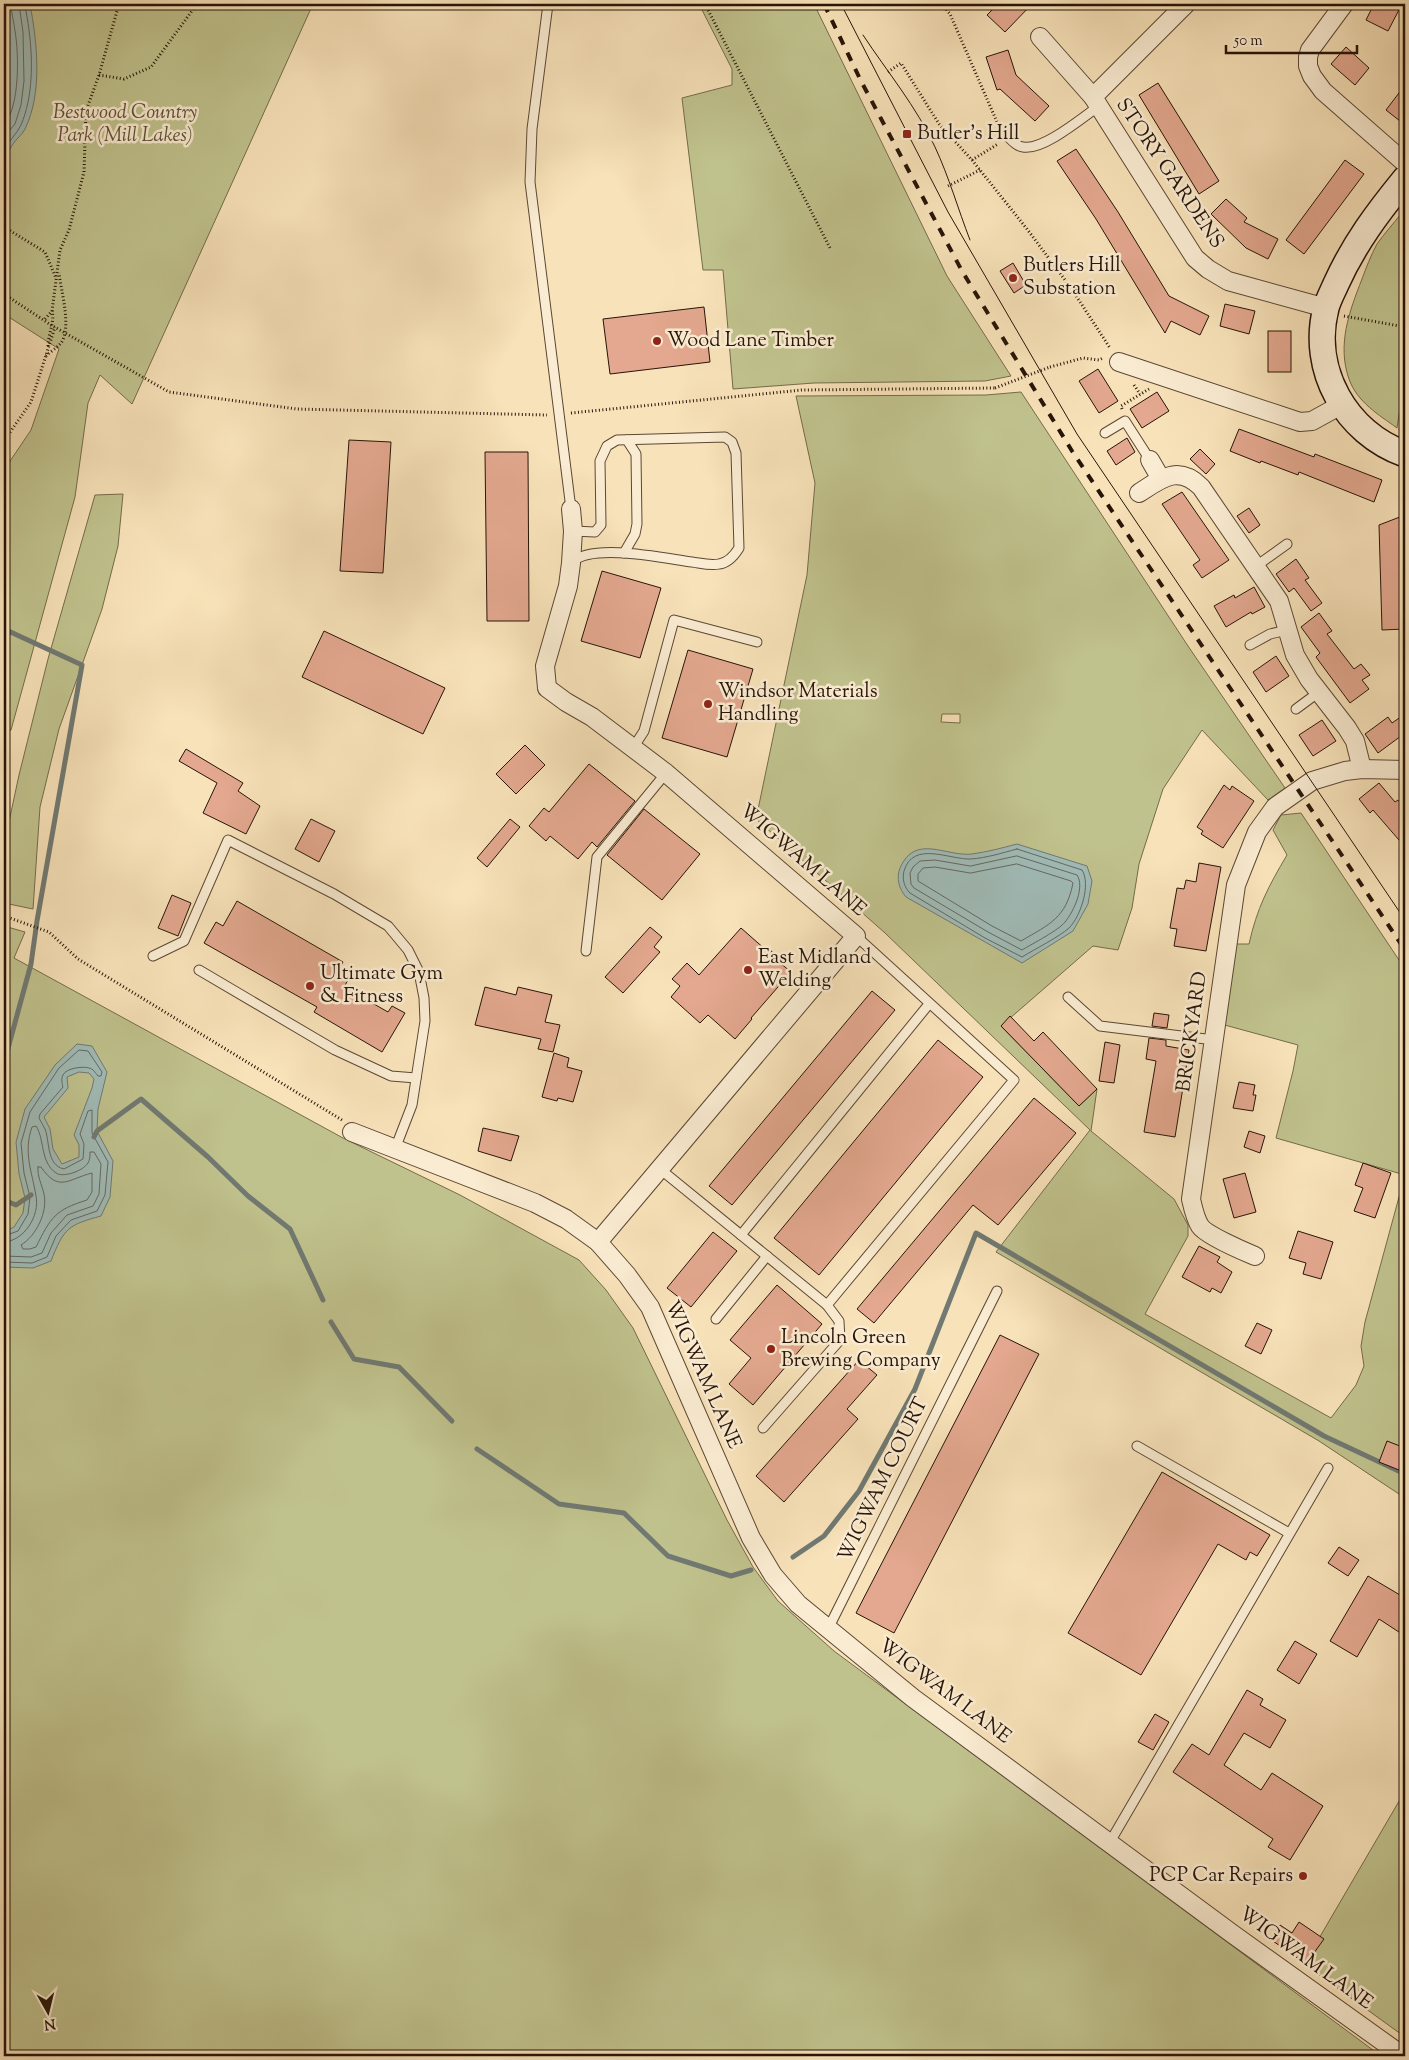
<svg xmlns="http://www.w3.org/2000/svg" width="1409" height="2060" font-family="'Sorts Mill Goudy',serif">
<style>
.green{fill:#c0c28d;stroke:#746b4a;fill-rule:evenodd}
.water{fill:#a0bcb8;stroke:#707972;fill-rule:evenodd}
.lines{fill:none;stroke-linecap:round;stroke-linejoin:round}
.shore{stroke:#646860;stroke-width:1}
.stream{stroke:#707972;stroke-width:5}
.building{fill:#e3a88f;stroke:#271408}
.lane-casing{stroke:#5b4834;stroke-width:11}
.street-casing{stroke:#5b4834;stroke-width:20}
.secondary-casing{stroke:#271408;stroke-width:28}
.path{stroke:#271408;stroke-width:3;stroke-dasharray:1 2.5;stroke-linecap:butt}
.lane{stroke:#faecd2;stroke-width:9}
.street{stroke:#faecd2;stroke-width:18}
.secondary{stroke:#faecd2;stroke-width:25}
.tram{stroke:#271408;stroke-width:1}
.rail{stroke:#271408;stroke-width:4;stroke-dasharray:9 9;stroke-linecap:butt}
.path-bridge{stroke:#271408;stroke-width:3;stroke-dasharray:1 2.5;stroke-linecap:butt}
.poi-dot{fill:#8f2418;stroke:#faecd2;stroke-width:2}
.labels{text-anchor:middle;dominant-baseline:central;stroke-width:5;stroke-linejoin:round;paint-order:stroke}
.park-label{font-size:20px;font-style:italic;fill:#5d5137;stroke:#faecd2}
.poi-label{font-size:20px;fill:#271408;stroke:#faecd2;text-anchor:start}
.street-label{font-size:20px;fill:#271408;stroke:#faecd2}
</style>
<rect width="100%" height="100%" fill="#f8e2b9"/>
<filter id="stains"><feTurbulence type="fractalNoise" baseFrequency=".004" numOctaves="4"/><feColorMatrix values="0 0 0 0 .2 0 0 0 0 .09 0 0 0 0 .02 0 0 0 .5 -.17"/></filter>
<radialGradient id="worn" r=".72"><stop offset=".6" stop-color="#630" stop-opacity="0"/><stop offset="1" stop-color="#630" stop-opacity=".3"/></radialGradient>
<g class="green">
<path d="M4,4H313L132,404L100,375L88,403L75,497L11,730L4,733V470L31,430L59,349L4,314Z"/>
<path d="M699,4H814L947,276L1011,376L985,381L814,383L733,389L723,270H703L682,98L732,85V69Z"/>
<path d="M1401,214L1405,219V375L1397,428C1379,415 1357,402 1349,379C1337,345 1349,312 1362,279C1366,268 1371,255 1377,244C1384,234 1393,224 1401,214Z"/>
<path d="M1021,392L1188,646L1285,788L1268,800L1202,730L1163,789L1139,864L1132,908L1118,950L1093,946L1001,1026L1079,1106L1097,1089L1091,1131L1174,1199L1188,1225V1236L1145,1314L1331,1418L1356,1385L1364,1366L1361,1346L1365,1322L1405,1175V1498L1319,1441L996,1252L1090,1130L885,933L756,819L807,575L815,483L796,396L986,395ZM942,714H960V723L941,722Z"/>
<path d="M123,494L118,546L102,609L59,729L40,807L33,909L4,903V845L19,775L48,659L95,495Z"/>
<path d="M1301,813L1405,969V1175L1276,1138L1293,1071L1298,1045L1221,1024L1233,944H1249C1257,908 1268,887 1287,855L1273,830L1281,815Z"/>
<path d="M4,926L25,932L14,958L343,1138L460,1195L579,1260L606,1290L633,1328L727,1520L753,1567L778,1601L834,1651L1381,2056H4Z"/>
<path d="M1405,1791V2037L1304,1964Z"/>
</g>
<g class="water">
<path d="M4,4H30C37,42 43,92 25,129C22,135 16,139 13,144C9,149 8,156 4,160Z"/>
<path d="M1017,844L1087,866L1092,881L1088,904L1073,931L1022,963L906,897C899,889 896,878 900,868C915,833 946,857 972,854C987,852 1002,848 1017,844Z"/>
<path d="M77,1044L92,1046L107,1072L98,1109L97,1131L113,1161L110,1197L101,1216C68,1225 64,1228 51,1261L33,1268L5,1267L4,1265V1232L14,1227L23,1213L25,1198L19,1174L16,1142L25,1109L55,1065ZM79,1072L89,1073L94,1079L92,1088L74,1135L79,1145V1157L62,1164L53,1149L50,1129L44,1117L68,1088L67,1077Z"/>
</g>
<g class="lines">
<g class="shore">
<path d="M4,125C20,107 19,54 15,31C14,22 11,13 11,4"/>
<path d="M4,137L15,124L21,105L24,81L23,32L19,4"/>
<path d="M4,151C8,141 17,134 21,125C33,97 33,61 29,30C28,21 26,13 25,4"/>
<path d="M1017,849L1082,870C1091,884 1081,916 1069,928C1059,937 1035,949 1022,957L985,938L910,893C904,887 902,879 904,871C913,840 950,860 971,859C986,858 1002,853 1017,849Z"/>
<path d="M1017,856L1077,875C1085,887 1074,911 1065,922C1059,930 1032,944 1022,950L988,932L914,888L911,884L910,873L913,867L920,861L935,860L970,866Z"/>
<path d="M1017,864L1071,881L1073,883C1066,918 1050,924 1021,941L992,926L918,881V874L923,868L935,867L970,873Z"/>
<path d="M38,1167H41C59,1193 68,1179 92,1173V1192L87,1200C55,1210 51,1217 36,1247L30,1249H23L21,1245C36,1236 48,1212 44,1194C42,1185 37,1176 38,1167Z"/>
<path d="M4,1236L18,1231L28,1214L30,1197L24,1173L21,1143L30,1112L59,1068L79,1050L88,1051L102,1072L101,1076H98C95,1073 94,1069 89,1068C83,1066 66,1068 63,1075C61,1078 62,1084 63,1087L40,1114L39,1118C41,1122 43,1125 45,1129C50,1141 46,1165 64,1169L83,1159L84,1144L80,1134L88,1111L92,1110V1133L108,1162L105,1195L97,1211L71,1220L56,1236L47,1257L32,1263L4,1262"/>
<path d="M4,1242C24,1241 40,1216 36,1196C32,1171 23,1153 32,1127L36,1126C45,1140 40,1162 56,1173C63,1178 83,1171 88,1163C90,1160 90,1156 90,1152H94L101,1164L99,1194L93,1206L67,1215L51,1233L42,1253L31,1257L4,1256"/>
</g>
<g class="stream">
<path d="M4,629L82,665L37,921L31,964L4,1063"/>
<path d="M94,1137L97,1131L141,1099L208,1157L248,1196L290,1229L323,1300"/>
<path d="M4,1200L16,1205L31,1195"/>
<path d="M331,1322L354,1359L399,1367L452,1421"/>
<path d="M477,1449L559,1504L624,1513L668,1556L731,1576L751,1570"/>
<path d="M793,1557L824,1536L859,1491L915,1389L976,1233L1324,1436L1405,1474"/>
</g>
</g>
<g class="building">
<path d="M998,4H1032L1005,32L987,15Z"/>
<path d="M1374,4H1402L1388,31L1366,20Z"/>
<path d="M1346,47L1369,68L1355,85L1331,64Z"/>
<path d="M1008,50L1016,75L1049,106L1035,121L1000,89L997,90L986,57Z"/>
<path d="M1158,83L1219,181L1199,194L1139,95Z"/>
<path d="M1405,85V125L1386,110Z"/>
<path d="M1076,149L1118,212L1169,296L1209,316L1200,335L1171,321L1165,333L1096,219L1057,161Z"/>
<path d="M1345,160L1364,174L1304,254L1286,240Z"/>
<path d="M1226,199L1247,218L1244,222L1278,239L1268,259L1246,248L1211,214Z"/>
<path d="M1013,263L1026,285L1014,293L1000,271Z"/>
<path d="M1225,304L1255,311L1249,334L1220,326Z"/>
<path d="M704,307L710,362L610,374L603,319Z"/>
<rect x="1268" y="331" width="23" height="41"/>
<path d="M1098,369L1118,401L1099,413L1079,381Z"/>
<path d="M1157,392L1169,411L1142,428L1130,409Z"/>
<path d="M1239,429L1314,457L1315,454L1382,480L1374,502L1299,472L1298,475L1261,461L1260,463L1230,451Z"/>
<path d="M1127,438L1135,452L1116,465L1107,451Z"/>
<path d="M349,440L391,442L383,573L340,571Z"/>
<path d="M1200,449L1215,464L1206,474L1190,459Z"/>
<path d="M485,452H528L529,621H487Z"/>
<path d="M1182,492L1229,560L1202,578L1193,565L1200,560L1162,504Z"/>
<path d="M1249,508L1260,525L1249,533L1237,516Z"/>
<path d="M1405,515V629L1382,630L1379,525Z"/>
<path d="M1296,559L1309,578L1305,580L1322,603L1311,611L1294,588L1289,592L1276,574Z"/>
<path d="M602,571L661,588L640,658L581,641Z"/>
<path d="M1254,587L1265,607L1252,614L1251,612L1226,627L1214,606L1234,595L1235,598Z"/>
<path d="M1319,613L1332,631L1327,634L1354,669L1361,664L1370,675L1362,680L1369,689L1350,703L1316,657L1320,653L1301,627Z"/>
<path d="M324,631L445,688L423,734L302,677Z"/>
<path d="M688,650L753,669L727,757L662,738Z"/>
<path d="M1276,656L1289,676L1266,692L1253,672Z"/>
<path d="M1405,714V733L1378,753L1365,734L1388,717L1392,723Z"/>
<path d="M1322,720L1336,741L1313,756L1299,735Z"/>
<path d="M525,745L545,765L516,794L496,774Z"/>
<path d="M186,749L243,783L238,791L260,806L246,834L203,813L217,783L179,761Z"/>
<path d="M589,764L635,801L597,847L592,842L578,859L550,836L546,841L529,826L544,808L549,812Z"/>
<path d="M1379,783L1395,802L1398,800L1405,809V847L1373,810L1370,813L1359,799Z"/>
<path d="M1224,785L1230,790L1232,786L1254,801L1223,848L1201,834L1203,831L1197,827Z"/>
<path d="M644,809L700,854L662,900L607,855Z"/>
<path d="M311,819L335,831L319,862L295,849Z"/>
<path d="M510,819L520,827L487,867L477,858Z"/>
<path d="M1199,863L1221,867L1206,951L1174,946L1177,929L1170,928L1177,888L1184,889L1186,880L1196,882Z"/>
<path d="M172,895L191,903L178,936L158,928Z"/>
<path d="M237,901L343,962L337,973L348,980L344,987L388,1012L392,1006L405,1013L382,1052L314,1012L317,1007L204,943L216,922L223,926Z"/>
<path d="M650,927L662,937L654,947L660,952L623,993L605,977Z"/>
<path d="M741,928L766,950L768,948L781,960L779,962L791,972L751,1018L752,1019L735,1039L708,1015L700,1023L671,997L680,986L672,979L687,963L699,975Z"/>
<path d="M485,987L516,995L518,987L552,995L545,1022L560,1025L553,1052L538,1049L541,1039L475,1025Z"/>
<path d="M872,991L895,1010L732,1205L709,1186Z"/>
<path d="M1154,1013L1169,1015L1167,1028L1152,1026Z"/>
<path d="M1010,1016L1034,1041L1043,1032L1097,1089L1079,1106L1001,1026Z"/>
<path d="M1149,1038L1166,1040V1046L1189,1050L1175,1137L1144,1132L1156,1061L1146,1059Z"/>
<path d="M938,1040L983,1077L819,1275L774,1238Z"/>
<path d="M1105,1042L1120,1045L1114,1083L1099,1081Z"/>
<path d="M554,1053L569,1058L567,1067L582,1071L573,1102L558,1098L557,1101L542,1097Z"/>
<path d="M1239,1082L1255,1085L1253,1095H1256L1253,1111L1233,1108Z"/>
<path d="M1034,1098L1076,1133L998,1225L973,1205L874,1323L857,1309Z"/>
<path d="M483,1128L519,1136L511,1161L478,1151Z"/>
<path d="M1249,1131L1265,1136L1260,1153L1244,1147Z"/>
<path d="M1363,1163L1391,1173L1375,1218L1354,1211L1363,1188L1355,1185Z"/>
<path d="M1245,1173L1256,1212L1234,1218L1223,1179Z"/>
<path d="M1298,1231L1333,1242L1321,1279L1303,1274L1306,1263L1289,1258Z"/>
<path d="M713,1232L737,1251L691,1307L667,1288Z"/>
<path d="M1199,1246L1220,1257L1217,1262L1232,1272L1221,1293L1212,1288L1210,1292L1182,1277Z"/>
<path d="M777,1285L822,1324L753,1405L729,1384L751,1358L730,1340Z"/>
<path d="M1257,1323L1272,1330L1261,1354L1245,1346Z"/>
<path d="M1000,1335L1039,1354L894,1633L856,1613Z"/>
<path d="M859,1360L877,1375L847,1409L858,1419L784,1502L756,1476Z"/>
<path d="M1387,1441L1405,1448V1453L1399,1470L1379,1462Z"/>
<path d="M1162,1472L1270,1535L1257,1556L1250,1552L1246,1560L1218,1544L1141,1675L1068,1633Z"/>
<path d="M1339,1547L1359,1560L1348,1576L1328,1563Z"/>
<path d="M1368,1576L1405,1598V1636L1379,1619L1357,1657L1330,1641Z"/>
<path d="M1295,1641L1317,1654L1299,1684L1277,1670Z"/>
<path d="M1247,1690L1263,1699L1260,1705L1286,1720L1270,1748L1244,1733L1224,1765L1261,1790L1272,1773L1323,1806L1290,1860L1268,1847L1273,1839L1173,1772L1192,1744L1209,1755Z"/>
<path d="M1155,1714L1169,1722L1153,1750L1138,1742Z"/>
<path d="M1299,1922L1324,1939L1306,1964L1270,1939L1280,1925L1292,1933Z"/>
</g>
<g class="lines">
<defs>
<g id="lane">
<path d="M548,4L532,129L530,182L571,509"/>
<path d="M1004,133C1010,138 1015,146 1023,147C1043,151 1083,117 1099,106"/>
<path d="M1105,433L1125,421L1150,460"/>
<path d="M624,553L635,534L637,524L636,454L627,440"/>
<path d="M572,562C593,543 663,558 692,562C700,563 710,566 719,564C728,563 734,556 739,548L736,453L732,442L725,437L617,440L607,446L600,461L601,525L595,532L573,531"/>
<path d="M1255,567L1287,544"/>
<path d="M1250,645L1270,634L1287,630"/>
<path d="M1296,709L1319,692"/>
<path d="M633,748L644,731L674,620L757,642"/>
<path d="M586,951L597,857L666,773"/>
<path d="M153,956L184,941L228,840L334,894L388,926L408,950L419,972L424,998L425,1021L412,1105L395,1149"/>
<path d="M199,970L335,1050L391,1076L416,1078"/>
<path d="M1068,997L1100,1026L1214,1040"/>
<path d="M660,1169L827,1305L839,1321L840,1340L763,1428"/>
<path d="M741,1235L929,1004"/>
<path d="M827,1305L1014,1080L856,936"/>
<path d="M716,1319L767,1256"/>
<path d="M1137,1446L1289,1533"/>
<path d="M828,1629L997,1291"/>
<path d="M1110,1842L1328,1468"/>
</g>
<g id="street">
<path d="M1344,4L1310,50L1308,57V66L1312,76L1323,91L1405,163"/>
<path d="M1040,37L1093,97L1195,258L1208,269L1228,281L1326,308"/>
<path d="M1093,97L1186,4"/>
<path d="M1119,362L1300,422L1312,421L1341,405"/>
<path d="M1150,460L1161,479"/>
<path d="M1139,493C1161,479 1178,464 1201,487L1279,601L1295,655L1309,679L1347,728L1355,741L1362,769"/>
<path d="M571,509L573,531L571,563L568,586L545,666L547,688L566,702L592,717L666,773L856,936L598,1242"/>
<path d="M352,1132L535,1203L566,1219L598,1242L627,1275L650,1307L751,1538L773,1575L798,1604L913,1698L1234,1935L1403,2056"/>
<path d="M1255,1256C1243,1251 1206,1235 1200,1226C1195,1218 1193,1208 1191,1199L1236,885L1257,832L1275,807L1312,781L1345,771L1362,769L1405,770"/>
</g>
<path id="secondary" d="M1405,179C1378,212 1354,244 1336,284C1333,291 1328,300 1326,308C1310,370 1346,433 1405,454"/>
</defs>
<use href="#lane" class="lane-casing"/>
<use href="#street" class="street-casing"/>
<use href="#secondary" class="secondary-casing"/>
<g class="path">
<path d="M705,4L830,248"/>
<path d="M942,4L950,14L997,122"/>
<path d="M888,72L901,63L939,124L972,160L1027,229L1071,288L1110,348"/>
<path d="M99,75L124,79L151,67L197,4"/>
<path d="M972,160L998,144"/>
<path d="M948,186L980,170"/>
<path d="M4,227L45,252L56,278"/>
<path d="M4,294L51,325L169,392L297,409L547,415"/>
<path d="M1344,316L1405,327"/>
<path d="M45,319L52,311L60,250L69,230L84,172L86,111L99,75L119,4"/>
<path d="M48,346C48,334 55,322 52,311"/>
<path d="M46,356C50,352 57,348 61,343C72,328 61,291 59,273"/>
<path d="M1050,367L1083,358L1099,360L1103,358"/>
<path d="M1134,385L1140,394"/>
<path d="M1122,409L1121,406L1149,389"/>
<path d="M571,413L802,390L995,388"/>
<path d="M1400,430L1405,393"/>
<path d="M4,441L31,402L55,327"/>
<path d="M4,916L49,932L78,959L342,1120"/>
</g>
<use href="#lane" class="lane"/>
<use href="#street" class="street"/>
<use href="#secondary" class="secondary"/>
<g class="tram">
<path d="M841,4L948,212L1077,434L1405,920"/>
<path d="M863,35C888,73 916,106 935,147C949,177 958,209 970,240"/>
</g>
<path class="rail" d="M824,4L861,81L962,271L1072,451L1405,950"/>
<path class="path-bridge" d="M995,388L1050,367"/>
</g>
<g class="poi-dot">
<rect x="902" y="129" width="10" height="10" rx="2.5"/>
<circle cx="1013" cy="278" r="5"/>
<circle cx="657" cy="341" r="5"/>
<circle cx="708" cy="704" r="5"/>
<circle cx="748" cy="970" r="5"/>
<circle cx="310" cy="986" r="5"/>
<circle cx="771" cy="1349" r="5"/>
<circle cx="1303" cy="1876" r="5"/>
</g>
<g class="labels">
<g class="park-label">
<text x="125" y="113">Bestwood Country<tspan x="125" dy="23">Park (Mill Lakes)</tspan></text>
</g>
<g class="poi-label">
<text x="917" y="134">Butler's Hill</text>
<text x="1023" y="266">Butlers Hill<tspan x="1023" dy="23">Substation</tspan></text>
<text x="667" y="341">Wood Lane Timber</text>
<text x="718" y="692">Windsor Materials<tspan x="718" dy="23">Handling</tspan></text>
<text x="758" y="958">East Midland<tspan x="758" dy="23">Welding</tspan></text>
<text x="320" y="974">Ultimate Gym<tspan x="320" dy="23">&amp; Fitness</tspan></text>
<text x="781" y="1338">Lincoln Green<tspan x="781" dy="23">Brewing Company</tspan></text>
<text x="1293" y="1876" text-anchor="end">PCP Car Repairs</text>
</g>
<g class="street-label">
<text transform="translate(1169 174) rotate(56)">STORY GARDENS</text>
<text transform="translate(802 861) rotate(41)">WIGWAM LANE</text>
<text transform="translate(1193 1032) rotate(-82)">BRICKYARD</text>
<text transform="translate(702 1375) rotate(66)">WIGWAM LANE</text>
<text transform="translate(884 1480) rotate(-64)">WIGWAM COURT</text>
<text transform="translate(944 1692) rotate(37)">WIGWAM LANE</text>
<text transform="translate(1305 1959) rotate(36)">WIGWAM LANE</text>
</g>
</g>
<rect width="1409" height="2060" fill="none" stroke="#f8e2b9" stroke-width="20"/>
<rect x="5" y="5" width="1399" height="2050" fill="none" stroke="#271408" stroke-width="2.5"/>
<rect x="10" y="10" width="1389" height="2040" fill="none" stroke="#271408"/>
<g transform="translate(48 2012) rotate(172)" stroke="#faecd2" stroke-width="4" paint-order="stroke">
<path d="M0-4L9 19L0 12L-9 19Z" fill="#271408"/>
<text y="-8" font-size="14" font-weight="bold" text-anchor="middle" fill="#271408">N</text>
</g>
<path d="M1226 45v8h131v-8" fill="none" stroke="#271408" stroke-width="2.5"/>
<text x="1234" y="45" font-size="15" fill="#271408" stroke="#faecd2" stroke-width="4" paint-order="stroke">50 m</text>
<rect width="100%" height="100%" filter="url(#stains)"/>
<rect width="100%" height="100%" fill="url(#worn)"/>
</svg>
